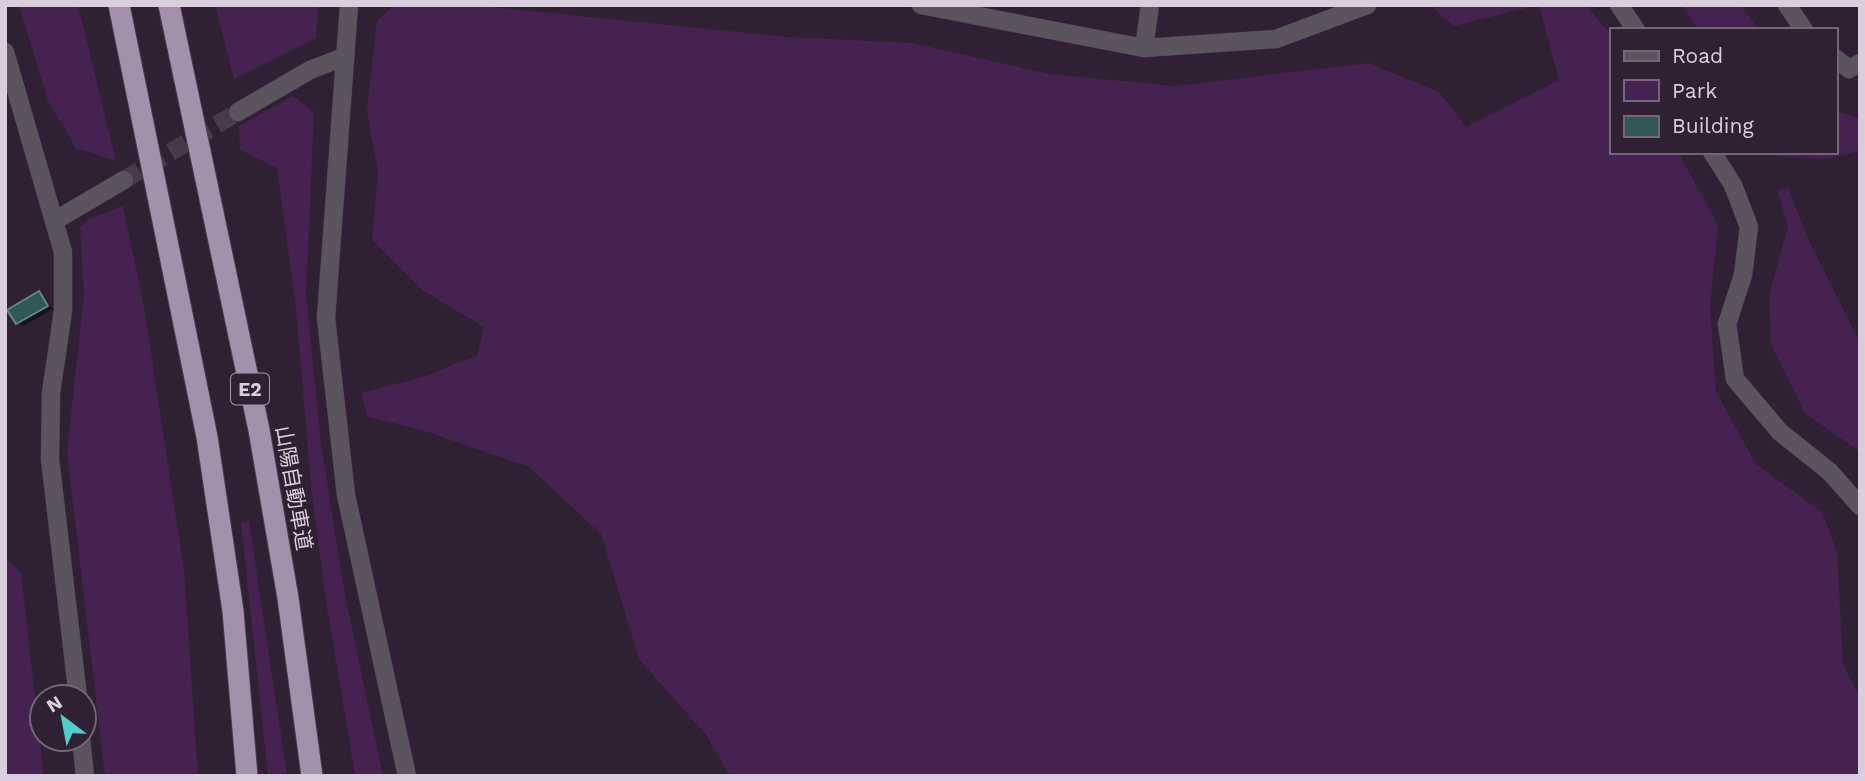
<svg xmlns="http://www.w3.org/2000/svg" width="1865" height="781" font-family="'Work Sans','Noto Sans JP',sans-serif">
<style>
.green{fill:#462251}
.shadow{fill:#0007}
.building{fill:#315756;stroke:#628988;stroke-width:2}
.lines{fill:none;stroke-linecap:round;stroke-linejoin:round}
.minor-tunnel{stroke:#483a4d;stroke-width:18;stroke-dasharray:18 9;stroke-linecap:butt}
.minor-casing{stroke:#4a3c4f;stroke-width:19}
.motorway-casing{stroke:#4a3c4f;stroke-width:23}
.minor{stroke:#5b535e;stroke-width:18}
.motorway{stroke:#a390aa;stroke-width:21}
.labels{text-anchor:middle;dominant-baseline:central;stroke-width:5;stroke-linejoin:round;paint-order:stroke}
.shield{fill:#2f2034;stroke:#a69aaa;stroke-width:2}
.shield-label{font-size:19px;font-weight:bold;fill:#d9cfdc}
.street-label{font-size:21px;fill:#d9cfdc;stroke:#2f2034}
</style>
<rect width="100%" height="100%" fill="#2f2034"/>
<g class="green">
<path d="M19,5H78L116,161L76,148L48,101Z"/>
<path d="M215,5H318L316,38L234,79Z"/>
<path d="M394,5H471L787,37L912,43L1050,74L1175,86L1369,63L1439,92L1466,127L1559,80L1539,5H1585L1611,34V152H1678L1718,225L1710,307L1716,392L1756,464L1823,513L1837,553L1843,664L1860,698V776H730L707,736L639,659L601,534L529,467L422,430L368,417L361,393L423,377L477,355L484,327L424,291L372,240L378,172L367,111L377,21Z"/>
<path d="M1444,5H1538L1454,26L1434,9Z"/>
<path d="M1682,5H1740L1759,30H1698Z"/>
<path d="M293,96L314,112L306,294L321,444L345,595L383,776H355L326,602L311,486L296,308L277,168L240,150L239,126Z"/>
<path d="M1835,110L1860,119V151L1824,159L1776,156L1774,152H1835Z"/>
<path d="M1788,188L1810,243L1860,343V452L1805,413L1771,345L1769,296L1788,226L1777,190Z"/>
<path d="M123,206L144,307L184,570L198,776H105L67,453L84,293L80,228L91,218Z"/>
<path d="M249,521L287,776H268L241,523Z"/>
<path d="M5,557L21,574L44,776H5Z"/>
</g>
<path class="shadow" d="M39,293L53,309L23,326L17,323Z"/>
<path class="building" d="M39,291L48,306L16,324L7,310Z"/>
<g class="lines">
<path class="minor-tunnel" d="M124,180L238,112"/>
<defs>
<g id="minor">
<path d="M349,5L326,318L346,495L407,776"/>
<path d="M921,5L1144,48L1276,39L1367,5"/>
<path d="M1619,5L1636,30"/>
<path d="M1787,5L1804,30"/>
<path d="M1144,48L1150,5"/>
<path d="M5,52L63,252V311L51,393L50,459L78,697"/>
<path d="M1835,58L1849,69L1860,63"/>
<path d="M238,112L310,70L344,57"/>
<path d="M1712,152L1733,185L1749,227L1743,275L1727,324L1735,379L1780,432L1830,472L1860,506"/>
<path d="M54,221L124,180"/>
<path d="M81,739L85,776"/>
</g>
<g id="motorway">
<path d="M119,5L207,437L233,611L247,776"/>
<path d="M169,5L259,430L288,598L312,776"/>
</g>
</defs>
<use href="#minor" class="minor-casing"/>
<use href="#motorway" class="motorway-casing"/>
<use href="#minor" class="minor"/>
<use href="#motorway" class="motorway"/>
</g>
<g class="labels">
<rect class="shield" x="231" y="373.5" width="38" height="31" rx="5"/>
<g class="shield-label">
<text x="250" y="389">E2</text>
</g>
<g class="street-label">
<text transform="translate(294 488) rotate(80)">山陽自動車道</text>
</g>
</g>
<rect width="1865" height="781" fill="none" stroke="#d9cfdc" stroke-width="14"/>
<rect x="1610" y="28" width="228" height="126" fill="#2f2034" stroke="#736677" stroke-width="2"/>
<rect x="1624" y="51" width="35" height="10" fill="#5b535e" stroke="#736677" stroke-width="2"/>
<text x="1672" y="63" font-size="21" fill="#d9cfdc">Road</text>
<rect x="1624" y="80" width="35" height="21" fill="#462251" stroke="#736677" stroke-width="2"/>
<text x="1672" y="98" font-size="21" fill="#d9cfdc">Park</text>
<rect x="1624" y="116" width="35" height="21" fill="#315756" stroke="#736677" stroke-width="2"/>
<text x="1672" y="133" font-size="21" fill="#d9cfdc">Building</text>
<g transform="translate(63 718) rotate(328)"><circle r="33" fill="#2f2034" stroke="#736677" stroke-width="2"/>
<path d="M0-5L12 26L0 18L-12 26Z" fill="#53cdcb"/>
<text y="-10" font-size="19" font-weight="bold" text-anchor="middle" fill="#d9cfdc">N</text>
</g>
</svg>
